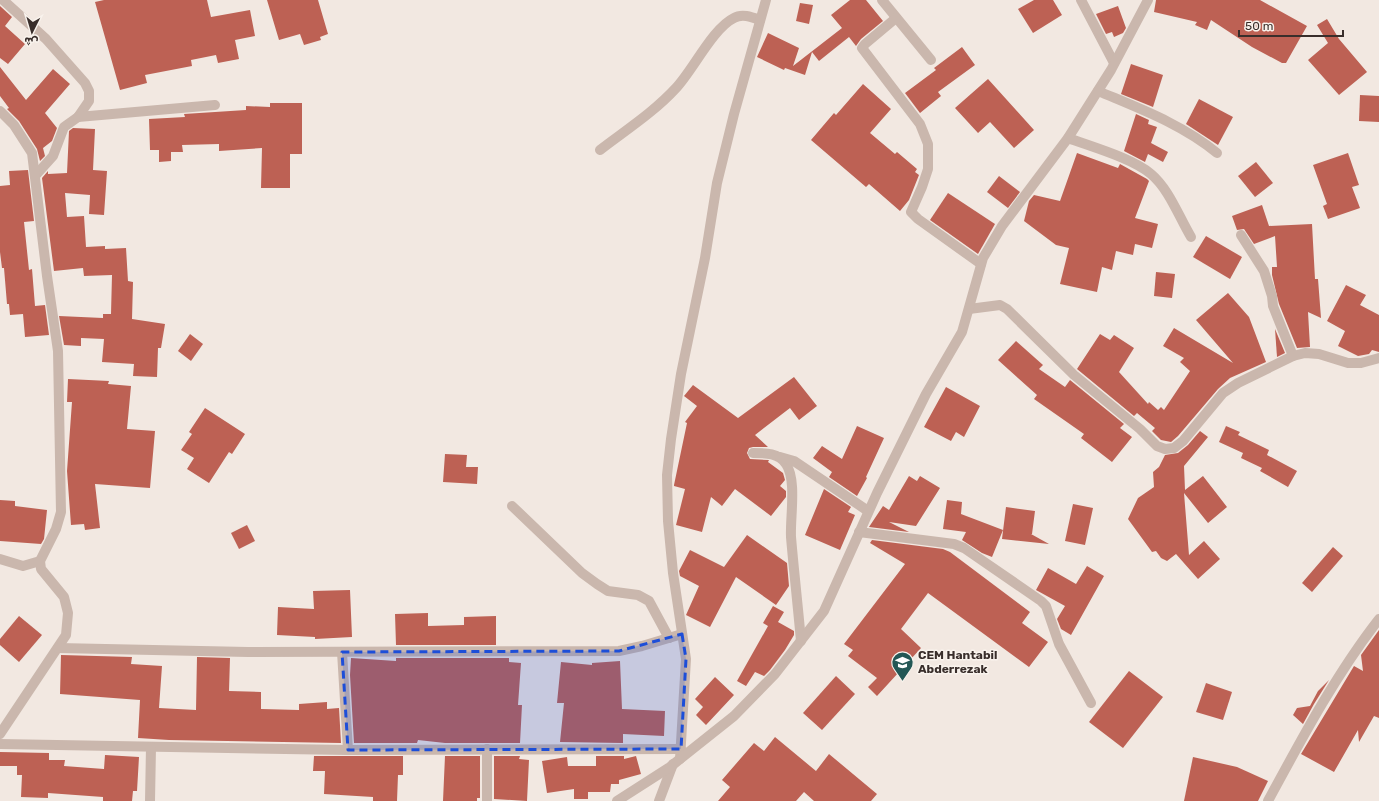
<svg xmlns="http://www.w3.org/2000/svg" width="1379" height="801" font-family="Rubik,'Noto Naskh Arabic',sans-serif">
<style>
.building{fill:#bd6154}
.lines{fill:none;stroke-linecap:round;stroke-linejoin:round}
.minor{stroke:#cab7ad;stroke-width:10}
.tertiary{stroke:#cab7ad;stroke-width:10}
.marked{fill:#1d4ed8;fill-opacity:0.2;stroke:#1d4ed8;stroke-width:3;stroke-dasharray:8 5;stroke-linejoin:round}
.labels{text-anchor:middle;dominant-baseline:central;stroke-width:3;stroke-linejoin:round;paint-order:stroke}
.poi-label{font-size:12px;font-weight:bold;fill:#392e2b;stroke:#f9f3ed;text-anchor:start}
</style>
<rect width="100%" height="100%" fill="#f2e8e1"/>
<g class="building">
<path d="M104,0H207L211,17L250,10L255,36L235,40L239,59L218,63L216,55L191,60L192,66L145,75L147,83L120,90L95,2Z"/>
<path d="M267,0H318L328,34L320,37L321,40L304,45L300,34L279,40Z"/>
<path d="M850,0H866L883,21L861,39L856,46L849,37L819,61L812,52L805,75L785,68L784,70L757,57L768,33L799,48L793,66L842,28L831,15Z"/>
<path d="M1034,0H1053L1062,15L1033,33L1018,9Z"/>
<path d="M1156,0H1260L1307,26L1286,63H1282L1252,47L1211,20L1207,30L1195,25L1197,22L1154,12Z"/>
<path d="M800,3L813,5L809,24L796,21Z"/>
<path d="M0,6L12,17L5,26L25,44L8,64L0,58Z"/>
<path d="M1118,6L1126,28L1123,33L1114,37L1112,32L1106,34L1096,14Z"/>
<path d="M1327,19L1339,39L1367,72L1339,95L1308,60L1328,43L1317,25Z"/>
<path d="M962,47L975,65L938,92L941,96L920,113L905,93L936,70L934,68Z"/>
<path d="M1131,64L1163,75L1153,107L1121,94Z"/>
<path d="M0,67L26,100L53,69L70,84L45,113L57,128L52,141L43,148L45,156L40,161L37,149L19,121L7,109L9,108L0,96Z"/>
<path d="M988,79L1034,130L1014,148L990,122L978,133L955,108Z"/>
<path d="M863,84L891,109L870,133L895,154L897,152L917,169L915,172L919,175L909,200L900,211L869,184L866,187L811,140L834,113L836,115Z"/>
<path d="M1360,95L1379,96V122L1359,121Z"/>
<path d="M1199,99L1233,117L1218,145L1186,124Z"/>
<path d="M270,103H302V154H290V188H261L262,148L219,151V144L182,145L183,152H171V161L159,162V150H150L149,119L185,117L184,114L246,110V106L270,107Z"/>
<path d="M1136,114L1149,120L1148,124L1157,127L1151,143L1168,152L1163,162L1148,154L1145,162L1124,151Z"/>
<path d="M73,128L95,129L93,170L107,171L104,215L89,214L90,195L65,193L67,217L84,216L86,247L105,246V249L126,248L128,281L133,282L132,319L165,324L161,348H158L157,377L133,376L134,364L102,362L104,339L81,338V346L64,345L59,316L103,318V314H111L112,275L84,276L83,268L54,271L42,178L48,171V174L67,173L69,131Z"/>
<path d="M1077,153L1118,168L1120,164L1147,179L1149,181L1135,218L1158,224L1152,248L1135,244L1133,255L1116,251L1112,270L1102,267L1097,292L1060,284L1069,248L1056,245L1024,221L1029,201L1034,195L1060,201Z"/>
<path d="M1348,153L1359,185L1352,187L1360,208L1328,219L1323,206L1327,204L1313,165Z"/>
<path d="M1256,162L1273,183L1255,197L1238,176Z"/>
<path d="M28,170L34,221L24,222L29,270L32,269L35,306L45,305L49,335L25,337L23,314L10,315L9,304H7L4,268H2L0,252V186L10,185L9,171Z"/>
<path d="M999,176L1020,192L1008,208L987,192Z"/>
<path d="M948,193L995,224L978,254L930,220Z"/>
<path d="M1262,205L1269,226L1312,224L1315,279H1318L1321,318L1308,312L1310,347L1297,348L1279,304L1272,275V267H1277L1275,236L1254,244L1244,229L1237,230L1232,216Z"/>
<path d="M1206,236L1242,257L1230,279L1193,257Z"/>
<path d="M1156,272L1175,274L1172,298L1154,296Z"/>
<path d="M1346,285L1366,295L1360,305L1379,315V352L1372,350L1369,354L1358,356L1338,346L1345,331L1327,321Z"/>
<path d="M1228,293L1249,317L1266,362L1230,378L1218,389L1178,436L1171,442L1161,440L1152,431L1155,428L1137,413L1134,416L1077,369L1100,334L1110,340L1114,335L1134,348L1119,372L1148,404L1149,402L1158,410L1161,407L1164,410L1190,371L1180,362L1184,358L1163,346L1174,328L1233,363L1196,320Z"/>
<path d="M1275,329L1285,353L1277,357Z"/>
<path d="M190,334L203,344L191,361L178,351Z"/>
<path d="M1016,341L1043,365L1039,369L1065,387L1070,380L1124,424L1120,428L1132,437L1112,462L1081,438L1084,434L1034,399L1037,395L998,360Z"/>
<path d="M794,377L817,406L799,420L790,408L755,435L768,447H753L749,448L747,453L750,459L769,460L768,462L783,473L785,480L780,486L786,491V497L771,516L735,489L722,506L711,497L702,532L676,525L685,489L674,486V485L687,423L685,422L697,406L684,396L693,385L738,418Z"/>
<path d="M68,379L109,381L108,384L131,386L127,429L155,431L150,488L95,484L100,528L85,530L84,524L71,525L67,471L72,402H67Z"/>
<path d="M946,387L980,406L964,437L956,432L951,441L924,427Z"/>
<path d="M205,408L245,434L232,454L229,452L209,483L187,469L194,458L181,450L192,434L189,432Z"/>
<path d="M857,426L884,438L866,477L867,478L857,496L829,477L832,472L813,458L822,446L842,459Z"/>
<path d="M1226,426L1240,432L1238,435L1269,450L1267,455L1297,471L1288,487L1260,471L1262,468L1241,458L1243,453L1219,442Z"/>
<path d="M1200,431L1208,437L1184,466L1185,490L1203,476L1227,507L1208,523L1184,493L1189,555L1204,541L1220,559L1198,579L1176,554L1167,561L1161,558L1156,551L1152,552L1128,519L1138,498L1154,487L1153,472L1159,467L1165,455L1178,453L1188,445Z"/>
<path d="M445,454L467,455L466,467H478L477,484L443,482Z"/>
<path d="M909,476L917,481L920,476L940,488L916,526L889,522L909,532L869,527L883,506L889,510Z"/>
<path d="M824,489L851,507L848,512L855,515L840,550L805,535Z"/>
<path d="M0,500L15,501V506L47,510L44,539L41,544L0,541Z"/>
<path d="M947,500L962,502L961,514L1003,530L992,557L982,553L962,540L966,532L943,529Z"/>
<path d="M1073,504L1093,508L1085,545L1065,541Z"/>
<path d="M1006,507L1035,511L1032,534H1031L1049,544L1002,539Z"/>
<path d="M247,525L255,541L239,549L231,533Z"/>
<path d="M747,535L787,563L789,586L776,605L736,577L710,627L686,615L699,586L680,576L679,571L690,550L724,567Z"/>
<path d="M872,540L943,549L950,552L1030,612L1022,623L1048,642L1029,667L928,593L901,629L921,648L877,696L868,687L877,678L848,656L853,650L844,644L905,564L870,543Z"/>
<path d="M1333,547L1343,556L1312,592L1302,583Z"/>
<path d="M1087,566L1104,576L1071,635L1061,629L1057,619L1065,606L1036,590L1048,568L1076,584Z"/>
<path d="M350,590L352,637L315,639V637L277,635L278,607L314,609L313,591Z"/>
<path d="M773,606L784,612L778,622L794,631V635L785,650L770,670L764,676L755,672L746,686L737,681L768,626L763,623Z"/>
<path d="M428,613V626L464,625V617L496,616V645H396L395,614Z"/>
<path d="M19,616L42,635L19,662L0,645V639Z"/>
<path d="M1379,630V718L1374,716L1359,742L1358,730L1334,772L1301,754L1354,666L1363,671L1361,655Z"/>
<path d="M61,655L132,657L131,664L162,666L159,708L196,710L197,657L230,658L229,691L261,692V709L299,710V704L327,702V709L339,708L341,743L169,740L138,738L140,700L60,694Z"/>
<path d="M351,658L396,661V658H509V662L521,663L518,705H522L520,743H445L418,740L417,743H354L350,675Z"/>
<path d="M620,661L622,709L665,711L664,736L623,734V743L560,742L564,703H557L561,662L592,665V663Z"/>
<path d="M1129,671L1163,697L1123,748L1089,722Z"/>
<path d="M836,676L855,694L822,730L803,713Z"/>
<path d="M715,677L734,695L706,725L696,715L703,707L695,699Z"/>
<path d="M1329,680L1314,704L1303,724L1293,715L1297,708L1310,706L1318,691Z"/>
<path d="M1206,683L1232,692L1223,720L1196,712Z"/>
<path d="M775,737L816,771L829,754L877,794L871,801H814L804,792L796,801H718L730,787L722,780L754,743L764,751Z"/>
<path d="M0,752L49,753V760H65L64,766L104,769L105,755L139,757L137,791H133L132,801H103V797L48,793V798L21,797L22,775H17V766H0Z"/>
<path d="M314,756H403V775H398L397,801H373V797L324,794L325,771H313Z"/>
<path d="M445,756H480V798H477V801H443Z"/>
<path d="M494,756H520L519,759L529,760L527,801L494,799Z"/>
<path d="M596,756H624V759L636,756L641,774L619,780V784H611L610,792H588V799H574V789L547,793L542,761L567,757L568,766H596Z"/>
<path d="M1193,757L1237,767L1268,781L1258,801H1184Z"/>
</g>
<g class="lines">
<g class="minor">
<path d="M3,0L46,39L85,83L89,91V101L78,117L64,127L53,156L35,176"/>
<path d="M882,0L931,60"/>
<path d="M1081,0L1114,63"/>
<path d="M896,18L865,44L862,48L920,124L928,144V169L922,187L911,212L918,219L981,264"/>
<path d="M1098,91C1138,108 1182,124 1217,153"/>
<path d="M0,111L14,125L32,153L47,276L58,351L61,512L56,529L40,561L41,569L64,597L68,613L66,635L0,734"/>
<path d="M78,117L215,105"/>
<path d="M1068,138C1092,147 1132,158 1151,174C1169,189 1179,217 1191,237"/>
<path d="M600,150C626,130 654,112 676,88C693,70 713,28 734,18C742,13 752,17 760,20"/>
<path d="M1241,235L1264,271L1272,296L1273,306L1293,356"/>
<path d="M969,309L1000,305L1007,309L1074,375L1140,429L1157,446L1165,449L1174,448L1183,441L1223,393L1238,383L1293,356L1305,353L1319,354L1348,363H1361L1379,358"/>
<path d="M753,453C766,453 779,453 786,464C797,480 790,517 791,537C794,572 798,607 801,641"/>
<path d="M780,457L794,461L868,511"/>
<path d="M512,506L582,573L597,584L608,591L638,595L649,601L669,638"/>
<path d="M859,532L954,544L964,548L1041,601L1046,606L1059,644L1091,703"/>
<path d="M0,559L23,566L40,561"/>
<path d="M58,648L248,652L619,651L642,646L682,634"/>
<path d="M342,652L348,750"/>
<path d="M0,744L348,750L681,749"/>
<path d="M680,759L686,659L673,573L668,521L667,475L671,439L681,374L705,258L717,183L734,114L766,0"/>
<path d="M150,801L151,747"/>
<path d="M487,801V749"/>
<path d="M659,801L673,764"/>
<path d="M1268,801C1301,740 1336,674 1379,619"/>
</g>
<path class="tertiary" d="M617,801L670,767L734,716L775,674L824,611L877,493L926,394L962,332L983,258L1002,226L1068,138L1111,70L1148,0"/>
</g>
<path class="marked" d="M682,634L686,659L681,749L348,750L342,652L619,651Z"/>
<defs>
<symbol id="school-pin" viewBox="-11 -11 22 30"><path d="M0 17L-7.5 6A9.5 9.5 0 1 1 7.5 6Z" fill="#235755" stroke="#f9f3ed"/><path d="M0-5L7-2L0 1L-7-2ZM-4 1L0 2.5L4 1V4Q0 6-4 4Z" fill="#fff"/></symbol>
</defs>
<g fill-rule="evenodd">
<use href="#school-pin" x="890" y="650" width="25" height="34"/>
</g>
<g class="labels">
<g class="poi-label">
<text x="918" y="655">CEM Hantabil<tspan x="918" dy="14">Abderrezak</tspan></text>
</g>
</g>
<g transform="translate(32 32) rotate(185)" stroke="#f9f3ed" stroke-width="3" paint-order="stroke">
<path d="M0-3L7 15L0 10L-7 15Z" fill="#392e2b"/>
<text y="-6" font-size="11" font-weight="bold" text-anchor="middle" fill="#392e2b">ش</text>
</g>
<path d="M1239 30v6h104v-6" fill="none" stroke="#392e2b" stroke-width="2"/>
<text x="1245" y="30" font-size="12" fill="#392e2b" stroke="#f9f3ed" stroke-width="3" paint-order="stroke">50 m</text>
</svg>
